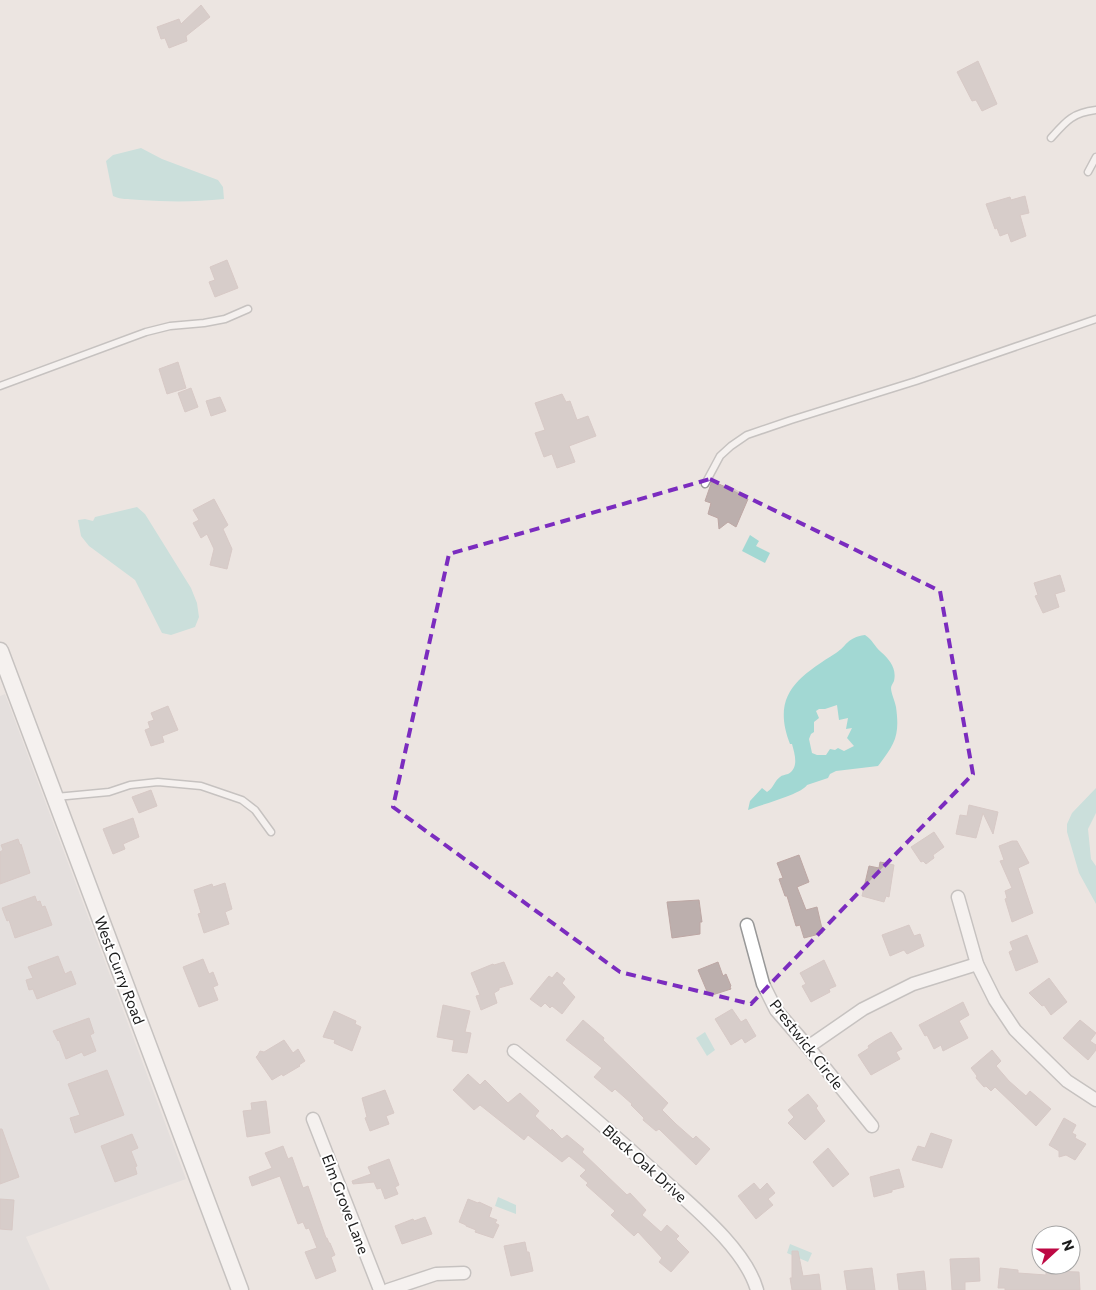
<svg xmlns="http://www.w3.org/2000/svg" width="1096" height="1290" font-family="Commissioner,sans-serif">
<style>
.residential{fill:#d9d8d8}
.water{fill:#a2d8d3;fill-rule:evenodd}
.building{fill:#bcafad;stroke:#bda7a4}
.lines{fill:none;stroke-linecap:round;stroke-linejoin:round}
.service-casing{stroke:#989898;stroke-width:9}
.minor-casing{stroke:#989898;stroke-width:15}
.tertiary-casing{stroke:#989898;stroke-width:19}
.service{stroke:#fff;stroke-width:6}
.minor{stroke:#fff;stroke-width:12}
.tertiary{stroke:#fff;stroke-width:16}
.marked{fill:none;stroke:#7b2cbf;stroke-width:4;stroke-dasharray:10 6;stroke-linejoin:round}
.labels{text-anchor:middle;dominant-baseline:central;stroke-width:4;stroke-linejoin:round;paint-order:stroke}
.street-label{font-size:15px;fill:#1b1b1b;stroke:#fff}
</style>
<rect width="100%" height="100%" fill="#ece5e1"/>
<path class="residential" d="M5,694L186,1179L26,1237L50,1290H0V696Z"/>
<g class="water">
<path d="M141,148L162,159L218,180L223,187L224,199C196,202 169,202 140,200C131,199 121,200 113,196L106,161L113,155Z"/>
<path d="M137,507L145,514L191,588L197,603L199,617L195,627L171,635L162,633L135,580L89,546L81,536L78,520L85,519L93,521L95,517Z"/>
<path d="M750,535L759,541L756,546L770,553L765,563L742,551Z"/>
<path d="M865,635C873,640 874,646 881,652C889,659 897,668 894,681C893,683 891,686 891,688C891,693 895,701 896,707C900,736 895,744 878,766L836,771L830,774L828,778L807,785C802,794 760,805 748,810L750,801L762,788L767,792C774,788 774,781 780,777C782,775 785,775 788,774C799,768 795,755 792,744H790C771,695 798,677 836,653C848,645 846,638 865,635ZM837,705L839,720L848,718L846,729L852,728L847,738L854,746L844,751L838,748L835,750L830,749L826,755H817L812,753L809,739L811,734L814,732V722L819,718L816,711L819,709H825Z"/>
<path d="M1096,788V813L1088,829L1091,859L1096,866V904L1079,873L1067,832V824L1072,813Z"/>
<path d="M705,1032L715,1050L707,1056L696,1038Z"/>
<path d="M498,1197L516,1205V1214L495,1206Z"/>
<path d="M790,1244L812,1253L808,1262L787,1253Z"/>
</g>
<g class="building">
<path d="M201,5L210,17L186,36L187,41L169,48L165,38L161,39L157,27L179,19L181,24Z"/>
<path d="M978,61L997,104L982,111L976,100L972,101L957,72Z"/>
<path d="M1025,196L1029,213L1020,215L1026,236L1011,242L1008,233L1000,236L997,228L995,229L986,204L1010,197L1011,200Z"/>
<path d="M227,260L238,288L215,297L209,282L215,280L210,267Z"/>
<path d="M178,362L186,388L167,394L159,369Z"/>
<path d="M191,388L198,407L185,412L178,393Z"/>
<path d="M562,394L566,402L570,401L577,420L588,416L596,436L569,446L575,462L557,468L552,454L544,457L535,433L545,430L535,403Z"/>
<path d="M220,397L226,411L211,416L206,401Z"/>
<path d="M712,481L726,487L727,485L741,493L740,496L748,499L736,527L728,522L719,529L718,518L708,514L711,503L705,501Z"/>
<path d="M214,499L228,525L223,529L232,549L227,569L210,565L214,549L207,534L201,538L193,523L199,520L193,510Z"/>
<path d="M1060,575L1065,591L1055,594L1059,607L1043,613L1035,596L1038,595L1034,583Z"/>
<path d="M168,706L178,730L162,736L164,742L151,746L145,730L150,728L148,722L154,720L151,713Z"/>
<path d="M151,790L157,806L139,813L132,797Z"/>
<path d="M969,805L998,812L993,834L983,813L976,838L956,834L960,815L967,816Z"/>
<path d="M133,818L139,837L123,844L125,849L113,854L103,829Z"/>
<path d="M934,832L944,847L933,855L934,858L926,864L923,861L921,862L911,847Z"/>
<path d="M18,839L20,845L21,844L30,873L0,884V852L3,850L1,845Z"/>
<path d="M1012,841H1017L1029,863L1018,868L1033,913L1012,922L1005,899L1007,898L1005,891L1012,888L1000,861L1004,860L999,846Z"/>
<path d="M799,855L809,882L797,887L806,910L817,907L823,933L804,938L800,925L796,926L787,896H785L779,879L783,878L777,863Z"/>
<path d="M880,862L894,865L889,897L886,896L884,902L862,896L869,866L879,868Z"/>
<path d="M225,883L232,909L225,912L229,924L204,933L198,914L201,913L194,890L212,884L213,887Z"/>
<path d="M35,896L37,902L40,901L42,907L45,906L52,925L15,938L9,920L7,921L2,908Z"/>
<path d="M699,900L702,922H700V934L672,938L667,902Z"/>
<path d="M909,925L914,936L920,934L924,946L907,954L904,950L890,956L882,935Z"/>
<path d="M1027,935L1038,962L1016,971L1009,952L1013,950L1010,942Z"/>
<path d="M58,956L65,974L71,971L76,984L37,999L33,989L29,990L26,980L33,978L28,967Z"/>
<path d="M203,959L209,974L213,972L218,985L213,987L218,1000L199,1007L183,967Z"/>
<path d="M824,960L836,986L829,989L830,992L811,1002L802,986L806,984L800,973Z"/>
<path d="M504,962L513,984L499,988V990L494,993L497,1003L481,1010L476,996L480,995L471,973L493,964L494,965Z"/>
<path d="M718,962L723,976L726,974L731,986L730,987L731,989L709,996L698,970Z"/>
<path d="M557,972L565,979L562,983L575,997L562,1014L552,1006L550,1008L545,1003L541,1007L530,999L549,976L552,978Z"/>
<path d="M1049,978L1067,1002L1051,1015L1044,1005L1042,1006L1029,993Z"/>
<path d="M963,1002L969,1015L959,1021L968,1038L943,1051L941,1045L934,1049L927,1035L925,1036L919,1025Z"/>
<path d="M443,1005L470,1011L465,1032L471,1033L467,1053L452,1051L454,1040L437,1037Z"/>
<path d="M732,1009L741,1022L746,1019L756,1036L745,1043L742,1038L731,1045L715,1019Z"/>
<path d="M334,1011L356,1021L355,1024L361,1027L352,1051L334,1043L335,1040L323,1037Z"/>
<path d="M89,1018L94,1033L90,1035L96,1051L84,1056L82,1052L66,1059L59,1040L58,1041L53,1031Z"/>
<path d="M583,1020L604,1038L603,1040L668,1103L662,1110L676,1124L693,1139L696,1136L710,1149L696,1165L659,1129L656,1131L643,1120L644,1118L631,1105L632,1104L615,1089L612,1092L594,1077L602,1068L566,1040Z"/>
<path d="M1080,1020L1096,1033L1090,1041L1096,1045V1050L1088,1060L1063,1038Z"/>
<path d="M891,1032L902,1049L896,1052L900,1059L871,1075L858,1055L869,1048L868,1046L875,1041Z"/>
<path d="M284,1040L293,1053L298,1049L305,1061L299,1065L300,1066L283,1076L282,1074L272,1080L256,1057L258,1055L260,1051L264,1052Z"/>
<path d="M992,1050L1001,1061L996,1066L1009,1081L1026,1096L1030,1091L1051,1109L1036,1126L995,1087L991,1091L986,1086L984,1087L976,1078L977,1076L971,1068Z"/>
<path d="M107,1070L124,1115L75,1133L70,1118L80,1115L68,1084Z"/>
<path d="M468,1074L480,1085L485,1080L508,1103L520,1093L539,1111L535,1116L551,1131L552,1129L562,1139L567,1135L584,1149L582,1152L627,1195L630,1193L646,1210L642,1215L661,1232L667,1225L679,1236L676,1239L689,1252L671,1272L659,1262L662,1258L638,1232L634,1236L611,1215L615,1211L586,1185L588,1183L580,1176L586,1170L569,1156L562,1162L528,1135L524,1140L480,1105L474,1110L453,1090Z"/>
<path d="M385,1090L394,1113L386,1116L389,1124L370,1131L365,1118L367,1117L362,1098Z"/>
<path d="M808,1094L818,1106L816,1108L825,1121L805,1140L788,1123L794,1117L788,1110Z"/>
<path d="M266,1101L270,1133L247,1137L243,1111L252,1110L251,1103Z"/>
<path d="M1064,1118L1076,1125L1072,1133L1076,1135L1075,1138L1086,1144L1075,1160L1066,1155L1059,1157V1151L1049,1145Z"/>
<path d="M0,1129H2L19,1177L0,1184Z"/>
<path d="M931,1133L952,1140L942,1168L912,1160L918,1146L925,1148Z"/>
<path d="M132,1134L138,1148L131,1151L137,1166L135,1167L137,1174L115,1182L101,1146Z"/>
<path d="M283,1146L288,1159L292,1157L303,1188L308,1186L326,1238H327L329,1243H330L335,1255L331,1257L336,1271L316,1279L305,1252L317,1248L309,1228L306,1229L303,1222L298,1224L280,1176L252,1186L249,1177L272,1168L265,1153Z"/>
<path d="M828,1148L849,1174L833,1187L813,1162Z"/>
<path d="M389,1159L399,1185L395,1187L398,1194L385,1199L381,1188L377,1189L374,1182L353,1184L352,1181L371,1174L368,1167Z"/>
<path d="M899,1169L904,1187L892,1190V1192L874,1197L870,1177Z"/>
<path d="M754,1183L760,1190L767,1183L775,1193L768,1199L773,1205L756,1219L738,1196Z"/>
<path d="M0,1199L14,1200L12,1230L0,1229Z"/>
<path d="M468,1199L478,1203L479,1202L492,1208L489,1217L497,1220L495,1223L499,1225L493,1238L475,1232L476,1230L466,1226V1225L459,1222Z"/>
<path d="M425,1217L432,1234L402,1244L395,1226L413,1219L414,1221Z"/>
<path d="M525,1242L527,1252H529L533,1271L511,1276L504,1246Z"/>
<path d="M792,1251H798L803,1276L819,1274L821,1290H792L790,1278H792Z"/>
<path d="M979,1258L980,1281L965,1282V1290H952L950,1259Z"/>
<path d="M872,1268L875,1290H847L844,1271Z"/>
<path d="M1000,1268L1018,1270V1273L1046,1275V1271L1079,1272L1080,1290H1005V1288H998Z"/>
<path d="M924,1271L926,1290H899L897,1274Z"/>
</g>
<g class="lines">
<defs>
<g id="service">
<path d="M1051,138C1066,121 1072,113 1096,110"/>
<path d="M1088,172L1096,157"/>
<path d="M0,386L146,332L170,326L204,323L225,319L248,309"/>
<path d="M705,484L720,456L731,446L747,435L791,420L916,381L1096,319"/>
<path d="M56,797L109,792L130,785L158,782L201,786L242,800L255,810L271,832"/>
</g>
<g id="minor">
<path d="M958,897L977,964L995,1000L1015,1030L1067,1081L1096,1100"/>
<path d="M747,925L763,984L776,1010L808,1047L872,1126"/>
<path d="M808,1047L863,1009L913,984L977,964"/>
<path d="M514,1051C563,1091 610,1131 656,1173C688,1203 745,1247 757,1290"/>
<path d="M313,1119L380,1290"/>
<path d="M388,1290L436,1274L464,1273"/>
</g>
<path id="tertiary" d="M0,651L240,1290"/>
</defs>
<use href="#service" class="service-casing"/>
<use href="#minor" class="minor-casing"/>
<use href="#tertiary" class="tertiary-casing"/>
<use href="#service" class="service"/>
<use href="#minor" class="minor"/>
<use href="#tertiary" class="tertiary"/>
</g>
<path d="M0 0H1096V1290H0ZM710,479L940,591L973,774L751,1004L620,972L393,807L449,554Z" fill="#ece5e1" fill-opacity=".55" fill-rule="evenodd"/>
<path class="marked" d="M710,479L940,591L973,774L751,1004L620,972L393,807L449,554Z"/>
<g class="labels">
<g class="street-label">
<text transform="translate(120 970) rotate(69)">West Curry Road</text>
<text transform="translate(807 1044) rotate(52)">Prestwick Circle</text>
<text transform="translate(645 1163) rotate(42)">Black Oak Drive</text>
<text transform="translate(346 1204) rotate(69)">Elm Grove Lane</text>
</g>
</g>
<g transform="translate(1056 1250) rotate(69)"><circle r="24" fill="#ffffff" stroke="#a4a4a4"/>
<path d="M0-4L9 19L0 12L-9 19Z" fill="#bd0944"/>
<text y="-8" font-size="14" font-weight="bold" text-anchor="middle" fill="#1b1b1b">N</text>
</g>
</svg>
